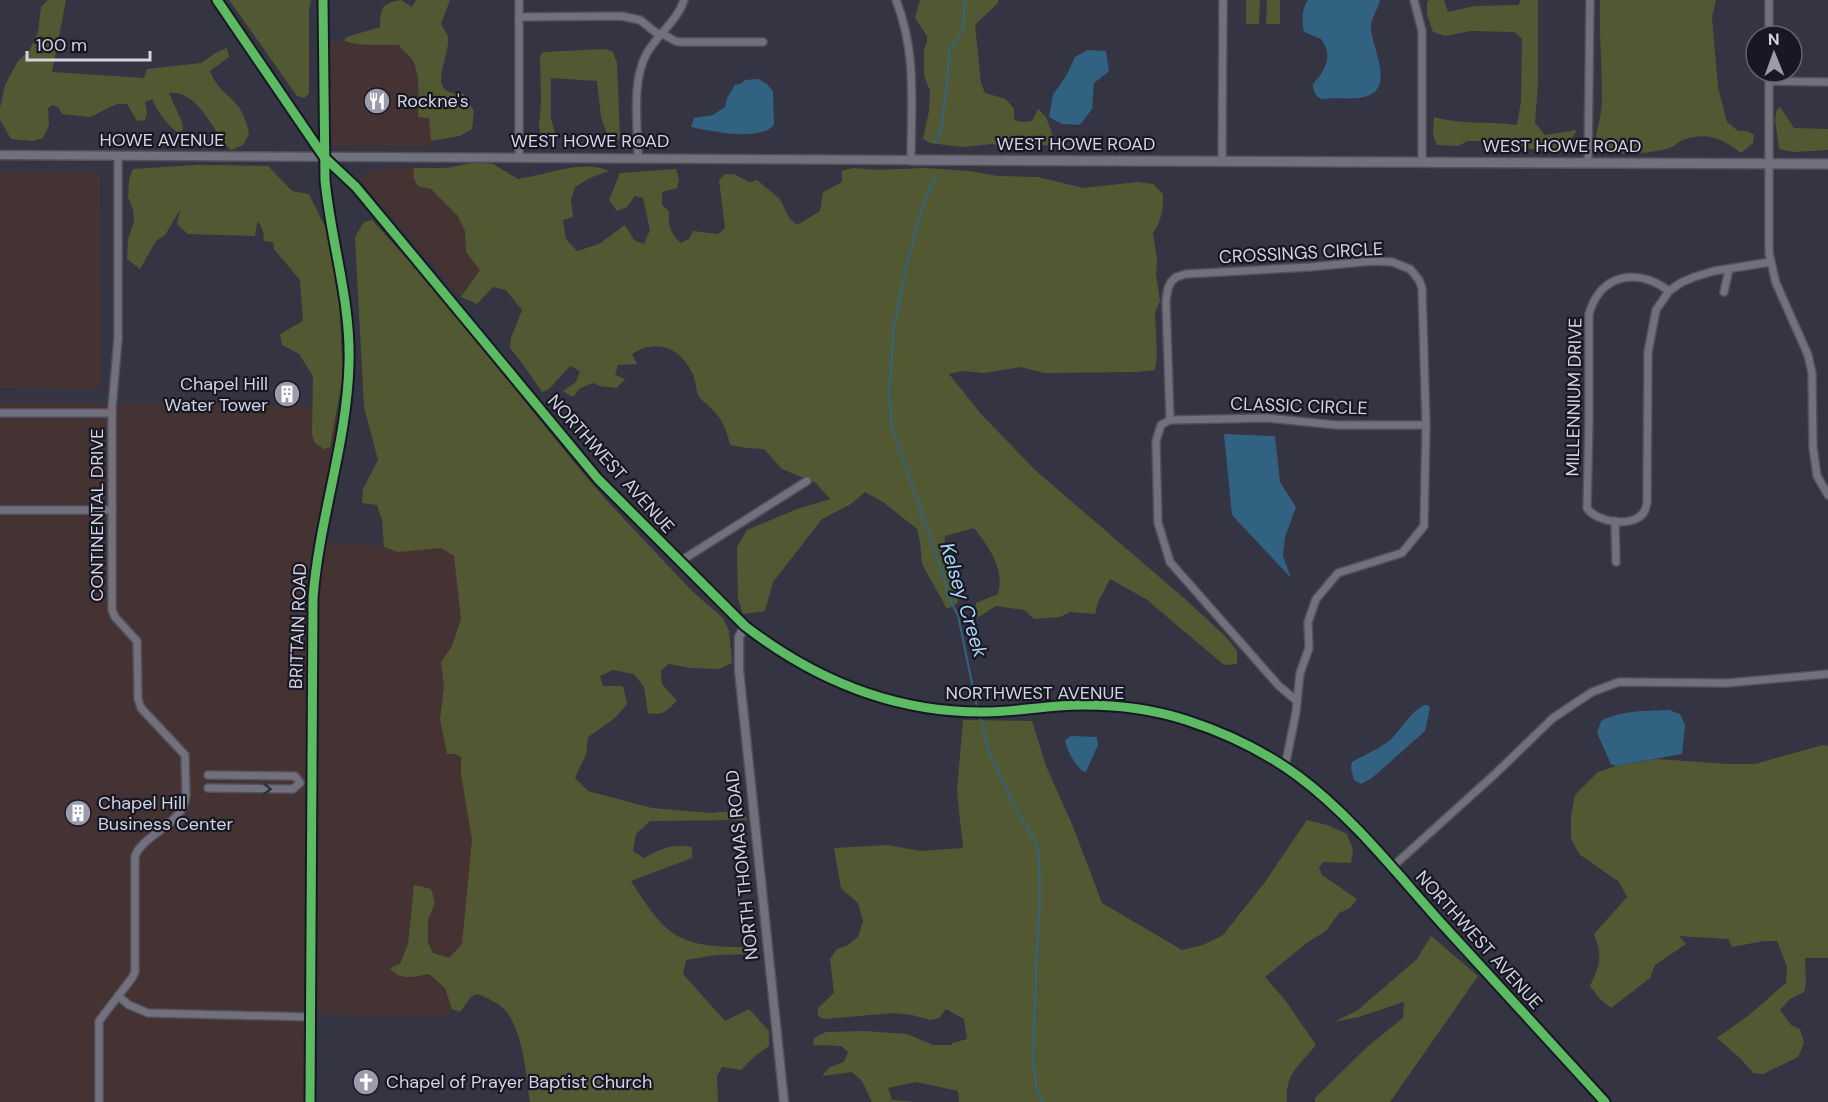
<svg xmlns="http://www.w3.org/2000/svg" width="1828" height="1102" font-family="'DM Sans',sans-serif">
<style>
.commercial{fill:#453333}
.green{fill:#525932}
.water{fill:#326281}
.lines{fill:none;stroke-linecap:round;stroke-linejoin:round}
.stream{stroke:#326281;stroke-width:2}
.minor-casing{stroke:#51505d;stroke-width:10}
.tertiary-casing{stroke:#51505d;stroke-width:11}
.secondary-casing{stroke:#51505d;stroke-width:12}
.minor{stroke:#71707c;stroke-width:7}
.tertiary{stroke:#71707c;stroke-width:8}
.secondary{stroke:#71717e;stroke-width:9}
.cycleway-casing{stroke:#181824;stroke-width:13}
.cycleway{stroke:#5cba63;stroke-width:9}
.oneway{stroke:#2e2e3a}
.labels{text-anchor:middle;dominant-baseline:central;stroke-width:4.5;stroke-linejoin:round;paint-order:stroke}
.poi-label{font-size:18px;fill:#d3d3e4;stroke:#181824;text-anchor:start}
.street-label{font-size:18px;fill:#d3d3e4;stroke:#181824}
.water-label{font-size:20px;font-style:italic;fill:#acd9f8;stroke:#181824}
</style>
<rect width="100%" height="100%" fill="#353442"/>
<g class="commercial">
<path d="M347,42L399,44L402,51L411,56L417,70L418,117H429L430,121L432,146H336L328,140L327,43Z"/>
<path d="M414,168L413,177L431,189L457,215L465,231L466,252L481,270L461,297L359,179L365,172L375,170Z"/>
<path d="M0,172H100L101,389L0,388Z"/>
<path d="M0,403L231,404L309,406L345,413L320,541L384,547L398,552L441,547L454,556L461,619L452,646L441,662L444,687L440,719L455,754L461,757V774L472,840L464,923L462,944L449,958L433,953L428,943V920L435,902L412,897L408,944L400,964L404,978L429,974L445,988L452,1009L450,1016L412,1017L310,1013V1102H0Z"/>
</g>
<g class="green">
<path d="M48,0H66L52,72L144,78L147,69L201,63L217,52L227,48L229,57L210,71C219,92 226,91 238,106C244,115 247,123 249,134L243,145L231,150C213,134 200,90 169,93L182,122L183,129L179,134C167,124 158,113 152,99L145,102L147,113L145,120L137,121L127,104H117L90,117L62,114L59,108L53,105L48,108L49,125L43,138L33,141L11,139L0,120V108L5,85L18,61L29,51L38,32L41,7Z"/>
<path d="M229,0H311L309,9V94L304,98L297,96Z"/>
<path d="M401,0L412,7L416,0H450L441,24C443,28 447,33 448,37C451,56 423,97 463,93L474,111L472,129L460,136L431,141L429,118L418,117C418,98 421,75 412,59C408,53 402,51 399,45C385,44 354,47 344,40L347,37L380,27C381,8 380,4 401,0Z"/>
<path d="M920,0H998V3L975,25L981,83L985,93L1006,99L1014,109V120L1022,122L1032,121L1038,109L1046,117L1055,142L1054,145L1000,146L992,144L962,147L930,143L923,139L929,111L930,91L924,75V48L927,43V36L915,18Z"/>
<path d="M1246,0H1260L1259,24H1246Z"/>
<path d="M1267,0H1280V24H1266Z"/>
<path d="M1429,0H1444L1448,12L1475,6L1519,5L1520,0H1538V83L1535,123L1545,135L1577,130L1569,143L1557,149L1538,150L1484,141H1468L1458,146L1437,145L1433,135L1434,117C1461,125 1490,121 1517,125L1521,101L1522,39L1515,32L1471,31L1445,36L1433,32L1427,14V2Z"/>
<path d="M1600,0H1716L1712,17L1718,87L1727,122L1738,131H1747L1754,135L1753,143L1741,153C1723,139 1709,132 1686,139C1680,140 1675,146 1670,148C1649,154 1621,155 1600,151L1595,146C1596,129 1602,117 1602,100C1602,66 1599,33 1600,0Z"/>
<path d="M605,49L613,52L617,63L620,138L615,142L609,140L601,117L597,81L551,78V119L555,132L554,140L548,143L542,142L539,126L541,102L540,55L543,52Z"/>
<path d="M1780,107L1794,128L1828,129V150L1793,152L1779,149L1775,120L1777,109Z"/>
<path d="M476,162L493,164L518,179C548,175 581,159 609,171L590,178L575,187L571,200L573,217L563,220L566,239L577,251L599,244L625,225L634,240L644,244L650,230L643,198L635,196L627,207L617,211L609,200L620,173L676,169L679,179L677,188L662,192V205L669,211C668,225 670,234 681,243L689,239L693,231L718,234L725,228L719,180L725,174H734L749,182L757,180L780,199L789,218L797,225L820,211L823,192L842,182V171L853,168L878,170L924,168L970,171L997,176L1038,177L1083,188L1138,182L1153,184L1163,194C1163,209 1162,220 1153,233L1157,260L1156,274L1160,301L1155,312L1157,354L1155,370L1137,372L1044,373L1021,367L984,373L962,371L949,374L981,414L1035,470L1185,599L1226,637L1237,651V664L1224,665L1146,599L1110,579L1098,602L1095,614L1070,612L1060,617L1034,619L1024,610L996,606L977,618L976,603L998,594C1005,569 989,547 974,528L945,536L944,552L955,575L958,603L947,609L922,564L920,542L917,529L883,502L865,492L851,504L822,519L773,582L765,611L743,614L738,599L737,547L747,530L797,509L830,499L816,483L782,469L764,449L746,448L730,445C727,430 722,419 711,408C707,404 701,400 698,395C696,390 696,383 694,377C683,349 658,337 632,354L637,364L618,365L615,375L625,379L617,388L600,386L593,383L579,389L573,397L563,391L576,382L580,371L570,366L549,389L542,392L522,363L510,348L511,338L522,310L506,290L493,287L477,304L461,297L480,270L466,252L465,231L457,215L431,189L418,186L413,177L414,168H447Z"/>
<path d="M196,165L268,166L292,191L309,194L325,227L335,265L339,300L343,375L330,447L324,449L315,443L312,435L313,376L299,354L282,345L280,334L303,321L300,280L274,249L273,242L263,241L264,234L259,222L257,224L255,236L188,234L177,224L180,210L165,235L156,241L140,269L127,259L128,239L134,221L133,210L128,197L129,180L133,169Z"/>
<path d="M372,220L430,284L573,461L608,502L692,591L723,618L729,631L732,663L719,669L691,668L668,664L661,671L662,684L677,701C666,711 663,716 648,713L644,687L634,674L613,670L600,676L603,686H623L627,704L615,718L588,737L586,754L575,778L588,791L652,808L710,813L743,810L747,820L650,821L636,834L633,851L644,858C661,849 672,843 692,847V858L631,881C667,938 678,947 747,947L751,954L716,955L686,960L683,974L725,1021L749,1009L769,1031V1046L755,1056L741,1070L722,1067L717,1076L718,1102H530C526,1074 524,1040 509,1015C502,1004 488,998 477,994L471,997L460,1012L452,1009L445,988L429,974C415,976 400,982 390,968L400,964L408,944L414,885L431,889L435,902L428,920V943L433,953L449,958L462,944L472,840L461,774V757L455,754H447L440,719L444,687L441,662L452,646L461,619L454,556L441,548L398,552L384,547L382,520L377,505L362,503L363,489L378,460L364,407L355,237L364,222Z"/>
<path d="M963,720L1032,721L1046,766L1072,824L1102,903L1182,950L1203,945L1223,935L1265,882L1307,820L1327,825L1347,834L1353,850L1351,863L1323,862L1319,868L1322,875L1357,899L1350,908L1339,913L1326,931L1308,942L1265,977L1285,1000L1316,1045C1299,1066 1285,1073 1287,1102H959L958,1091L916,1082L888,1088L892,1100L916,1102H872L862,1081L852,1072L822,1076L830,1067L844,1062L848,1052L841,1046L813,1045L814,1038L826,1032L865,1031L907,1034L933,1045H952V1043L967,1039L964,1019L946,1009L939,1018L930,1020L912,1015L894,1013L824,1019L818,1016V1008L834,993L830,959L837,949L848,945L858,937L863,921L858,903L841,888L834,848L888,845L920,851L963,848L957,791Z"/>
<path d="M1823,745L1828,746V958H1805L1806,982L1804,992L1790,999L1780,1010L1791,1025L1800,1029L1804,1043L1798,1057L1763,1074L1753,1073L1741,1059L1717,1038L1749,1015L1786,983L1787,967L1777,941H1764L1732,947L1728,939L1679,936L1686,944L1655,965L1650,978L1611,1008L1599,998L1590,986C1600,964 1603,958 1594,934L1627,897L1619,882L1579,854L1571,838V816L1575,795L1598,772L1616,766L1657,759L1728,764H1755Z"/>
<path d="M1431,936L1478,976L1390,1102H1315V1098L1367,1047L1403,1018L1404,1002L1359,1017L1334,1022L1358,1010L1417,959Z"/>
</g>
<g class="water">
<path d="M1308,0H1380C1378,9 1371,18 1371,27C1371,46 1397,90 1364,97C1350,100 1335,97 1321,99C1315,95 1313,92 1313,84C1325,71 1334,56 1321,39L1304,32C1302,22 1301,9 1308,0Z"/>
<path d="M1088,50L1106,51L1109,71L1094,83L1092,109L1080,125L1062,124L1049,117L1053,95L1066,76L1075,57Z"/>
<path d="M758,79L767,84L773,91L774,125C759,142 711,131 691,127L694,118L713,115L725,107L727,98L735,85L740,84L745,80Z"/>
<path d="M1224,434L1275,436L1280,482L1296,507L1285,537L1283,556L1291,578L1232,515Z"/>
<path d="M1424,705H1428L1430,708L1425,731L1372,778L1361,784L1354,780L1351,768L1352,762C1364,755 1386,746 1394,736C1404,725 1411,712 1424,705Z"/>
<path d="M1669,710L1680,714L1685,725L1682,754L1616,766L1611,764L1597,733L1601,721C1622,710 1647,711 1669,710Z"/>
<path d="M1071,736L1097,737L1098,745L1086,772L1082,771C1073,761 1068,753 1065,740Z"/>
</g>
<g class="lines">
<g class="stream">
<path d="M935,143L942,126L950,49L963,31L965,0"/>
<path d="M936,176L922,208L905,271L894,327L889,391L891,422L945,582L948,596L958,615L977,708"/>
<path d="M979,713L989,751L1015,807L1035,841L1039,858L1040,901L1037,945L1033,1060L1036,1086L1042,1102"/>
</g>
<defs>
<g id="minor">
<path d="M896,0C917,53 911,104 911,160"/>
<path d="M1414,0L1422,31V162"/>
<path d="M519,17L621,16L640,20L659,35"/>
<path d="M661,33L675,41L680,42H763"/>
<path d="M1769,36V0"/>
<path d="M1769,72V253L1776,283L1808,355L1812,373L1813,447L1817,476L1828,495"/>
<path d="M1769,81L1828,82"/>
<path d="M519,158V0"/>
<path d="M638,158C638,126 631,80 647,53C657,35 678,20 684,0"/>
<path d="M1222,162L1223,0"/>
<path d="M1588,163L1590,0"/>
<path d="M1669,291C1637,267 1600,274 1589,314V421L1587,508C1596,522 1633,529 1644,512C1646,509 1646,506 1647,503L1648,352L1656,310L1669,291L1682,282L1694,277L1714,271L1771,262"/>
<path d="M1724,292L1729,269"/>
<path d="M0,413H112"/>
<path d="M1170,420L1166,301L1168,288L1171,282L1176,277L1186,274L1310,267L1373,261L1392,262L1410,269L1419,280L1422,288L1426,425L1424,526L1402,553L1338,573L1316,599L1308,622L1309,648L1300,673L1296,712L1285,767"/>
<path d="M1170,420L1161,425L1156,441L1158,523L1170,562L1279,686L1297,701"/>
<path d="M1170,420L1268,418L1336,425H1426"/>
<path d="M0,510H112"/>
<path d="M1615,521L1616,562"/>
<path d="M679,562L807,481"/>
<path d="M208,775L295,776L300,783L293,789L208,788"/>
<path d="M1391,868L1495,774L1553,718L1592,692L1619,682L1727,683L1828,674"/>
<path d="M118,996L129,1005L148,1013L310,1017"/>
<path d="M99,1102V1021L132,978L135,972V856C144,833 184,825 186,795L185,755L141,708L138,699L137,641L115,617L112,610V408L118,339V156"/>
</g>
<g id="tertiary">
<path d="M217,0L324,157L356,187L598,479L745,626C815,680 895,713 985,712C1009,712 1033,708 1058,706C1101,703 1145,707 1186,720C1226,733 1264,751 1298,776C1352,816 1398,875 1443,925C1497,984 1551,1043 1605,1102"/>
<path d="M0,155L911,160"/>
<path d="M745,626L739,637V670L784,1102"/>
<path d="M310,1102L313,598C319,519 347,443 349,364C351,300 331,243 325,180L323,0"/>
</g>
<path id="secondary" d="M911,160L1828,164"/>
</defs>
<use href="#minor" class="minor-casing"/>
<use href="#tertiary" class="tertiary-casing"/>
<use href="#secondary" class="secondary-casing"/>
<use href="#minor" class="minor"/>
<use href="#tertiary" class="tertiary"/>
<use href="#secondary" class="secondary"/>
<defs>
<g id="cycleway">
<path d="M217,0L324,157L356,187L598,479L745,626C815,680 895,713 985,712C1009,712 1033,708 1058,706C1101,703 1145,707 1186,720C1226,733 1264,751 1298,776C1352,816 1398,875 1443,925C1497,984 1551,1043 1605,1102"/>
<path d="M310,1102L313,598C319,519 347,443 349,364C351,300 331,243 325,180L323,0"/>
</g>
</defs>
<use href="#cycleway" class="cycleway-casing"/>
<use href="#cycleway" class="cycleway"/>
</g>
<defs><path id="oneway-chevron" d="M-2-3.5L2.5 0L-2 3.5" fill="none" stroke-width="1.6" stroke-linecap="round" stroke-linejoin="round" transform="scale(1.5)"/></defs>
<use class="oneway" href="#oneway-chevron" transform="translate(267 789) rotate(1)"/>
<defs>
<symbol id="restaurant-disc" viewBox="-11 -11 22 22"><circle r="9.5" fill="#9c9bab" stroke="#181824"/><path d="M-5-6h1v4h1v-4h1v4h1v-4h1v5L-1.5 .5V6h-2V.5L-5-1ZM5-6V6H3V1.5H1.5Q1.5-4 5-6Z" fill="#fff"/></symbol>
<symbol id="building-disc" viewBox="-11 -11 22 22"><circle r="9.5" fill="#9c9bab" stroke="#181824"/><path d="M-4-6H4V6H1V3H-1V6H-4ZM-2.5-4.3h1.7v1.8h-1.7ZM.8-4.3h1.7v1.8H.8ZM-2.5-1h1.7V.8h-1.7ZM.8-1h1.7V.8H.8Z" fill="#fff"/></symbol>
<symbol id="church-disc" viewBox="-11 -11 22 22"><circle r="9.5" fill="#9c9bab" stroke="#181824"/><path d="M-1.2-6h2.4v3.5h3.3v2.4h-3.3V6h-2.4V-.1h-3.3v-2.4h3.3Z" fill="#fff"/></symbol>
</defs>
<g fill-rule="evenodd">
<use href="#restaurant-disc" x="362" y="86" width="30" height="30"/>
<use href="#building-disc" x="272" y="379" width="30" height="30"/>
<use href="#building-disc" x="63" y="798" width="30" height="30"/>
<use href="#church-disc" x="351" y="1067" width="30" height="30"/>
</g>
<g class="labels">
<g class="poi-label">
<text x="397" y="101">Rockne's</text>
<text x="268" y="384" text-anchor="end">Chapel Hill<tspan x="268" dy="21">Water Tower</tspan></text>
<text x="98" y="803">Chapel Hill<tspan x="98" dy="21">Business Center</tspan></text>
<text x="386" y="1082">Chapel of Prayer Baptist Church</text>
</g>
<g class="street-label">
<text x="162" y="140">HOWE AVENUE</text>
<text x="590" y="141">WEST HOWE ROAD</text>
<text x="1076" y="144">WEST HOWE ROAD</text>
<text x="1562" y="146">WEST HOWE ROAD</text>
<text transform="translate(1301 253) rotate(-3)">CROSSINGS CIRCLE</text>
<text transform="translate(1574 397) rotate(-89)">MILLENNIUM DRIVE</text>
<text transform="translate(1299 406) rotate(2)">CLASSIC CIRCLE</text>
<text transform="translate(611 464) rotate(48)">NORTHWEST AVENUE</text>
<text transform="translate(97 515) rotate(-90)">CONTINENTAL DRIVE</text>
<text transform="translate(298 626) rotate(-88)">BRITTAIN ROAD</text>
<text x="1035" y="693">NORTHWEST AVENUE</text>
<text transform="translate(742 865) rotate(-96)">NORTH THOMAS ROAD</text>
<text transform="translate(1479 940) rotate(48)">NORTHWEST AVENUE</text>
</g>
<g class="water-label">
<text transform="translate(964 600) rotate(73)">Kelsey Creek</text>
</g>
</g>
<g transform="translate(1774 54) rotate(359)"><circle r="28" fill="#181824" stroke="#636371" stroke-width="1.5"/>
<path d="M0-4.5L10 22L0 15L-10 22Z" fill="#9c9bab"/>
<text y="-9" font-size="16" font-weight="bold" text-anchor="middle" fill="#d3d3e4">N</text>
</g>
<path d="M27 51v9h123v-9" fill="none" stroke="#d3d3e4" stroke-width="3"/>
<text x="36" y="51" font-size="18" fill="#d3d3e4" stroke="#181824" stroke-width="4.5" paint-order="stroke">100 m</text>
</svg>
